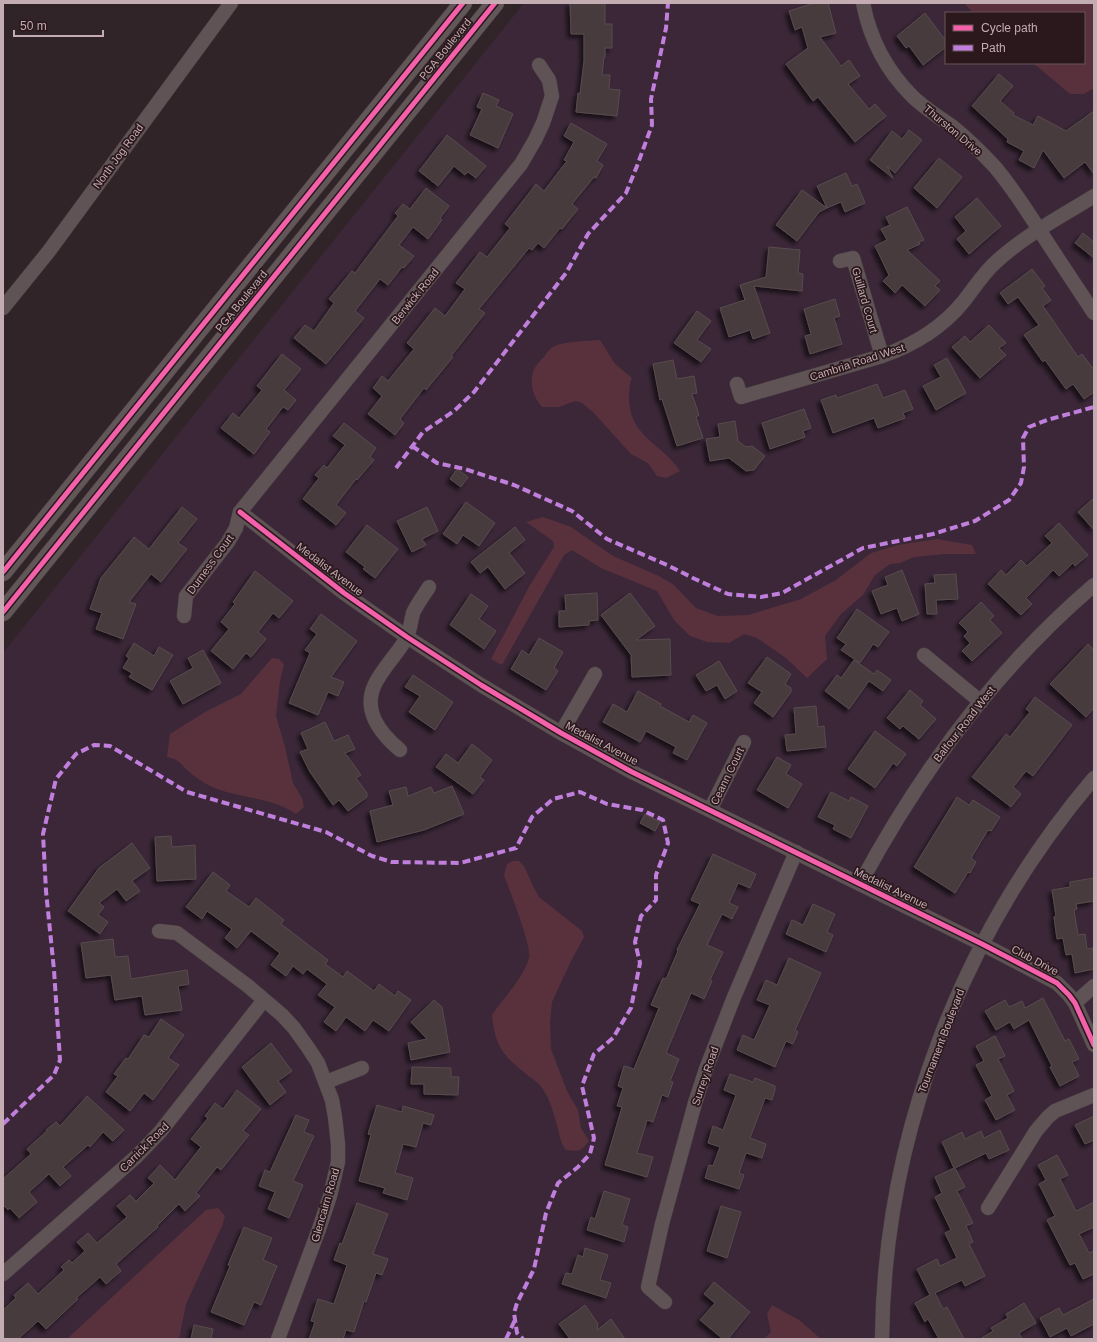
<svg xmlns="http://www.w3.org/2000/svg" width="1097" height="1342" font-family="Arial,sans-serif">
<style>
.green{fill:#3b2738;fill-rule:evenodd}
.water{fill:#59313c}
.building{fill:#463a3d;stroke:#594b4f;filter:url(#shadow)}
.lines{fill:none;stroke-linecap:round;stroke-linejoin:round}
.minor-casing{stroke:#4a4043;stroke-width:15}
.major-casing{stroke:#4e4145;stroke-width:19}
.minor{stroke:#5f5356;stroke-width:14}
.major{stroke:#615658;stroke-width:18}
.quiet{stroke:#c07fdc;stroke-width:4;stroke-dasharray:8 4;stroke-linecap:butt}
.cycleway-casing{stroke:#2b181d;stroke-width:8}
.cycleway{stroke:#f560ab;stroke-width:5}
.labels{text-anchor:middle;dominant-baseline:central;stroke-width:3.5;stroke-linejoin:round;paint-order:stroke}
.street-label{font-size:11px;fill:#c3acb2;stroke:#2b181d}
</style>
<defs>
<filter id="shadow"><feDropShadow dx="-3.5" dy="3.5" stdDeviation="2" flood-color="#0009"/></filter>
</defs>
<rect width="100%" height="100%" fill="#312428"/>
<path class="green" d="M524,3H1094V1339H3V653ZM946,13H1084V63H946Z"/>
<g class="water">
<path d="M964,3H1094V88L1084,94H1070L1033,63H1084V13H973Z"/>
<path d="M600,340L615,364L632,378C629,383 630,390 629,396C628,437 662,443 680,471L666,478L657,476L648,463L631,454L593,412L582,403L575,401L559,407H542C534,398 529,384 533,372C535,366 540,361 544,357C547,352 551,347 557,345C570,341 587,341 600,340Z"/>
<path d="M543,517L571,527L613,556L659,576L674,585L696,608L718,616L748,615L801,599L836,580L871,553L898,545L937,539L972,545L976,554H945L914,557L900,563L890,564L875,575L863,595L841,614L825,636L827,659L807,678L786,658L757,638L744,634L729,643L707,642L690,636L674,620L657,591L601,568L572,550L564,555L502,665L491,659L530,585L554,547L553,541L526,522Z"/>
<path d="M272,658L279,659L284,664L280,681L276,716L285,747L293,783L302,798L304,807L296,814C271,796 237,799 210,786C202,782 194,776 187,770C184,767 180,762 176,760C173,758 170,758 167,757L170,734L205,712L241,694Z"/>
<path d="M513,861H519L524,866L533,886L539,897L582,931L584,937L571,961L552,1002L550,1022L551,1049L567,1091L578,1110L581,1128L589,1141C581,1151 579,1152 566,1150C560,1143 559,1131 556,1122C553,1110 549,1098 542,1088C538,1082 531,1078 526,1074C502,1055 495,1045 492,1015C504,997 523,979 529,958C532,946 509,889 504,875L507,864Z"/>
<path d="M218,1208L225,1216L222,1226L186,1304L179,1339H67L206,1210Z"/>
<path d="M772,1305L799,1320L821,1339H764L771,1332L767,1314Z"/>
</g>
<g class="building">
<path d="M570,3H605V24H612V48H605V57H604L602,75H610L609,89L620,90L617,116L576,112L578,93L580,94L584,61V34H571Z"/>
<path d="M814,3H828L836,33L820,37L841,66L849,60L860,76L848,84L869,109L875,104L886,116L855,142L818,97L813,101L786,64L808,48L802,27L795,30L789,11Z"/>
<path d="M925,13L946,41V47L923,65L909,46L906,48L897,36Z"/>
<path d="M999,74L1013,86L1000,101L1014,113L1013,115L1033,125L1038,116L1066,131L1094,111V174L1085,162L1064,178L1043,150L1034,168L1019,160L1024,151L1007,142L1008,139L972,106Z"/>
<path d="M483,93L499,100L496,106L513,114L498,148L470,135L482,109L477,107Z"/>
<path d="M571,123L607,144L597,161L603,165L596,178L594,177L572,204L578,209L562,229L560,228L544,248L538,243L532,250L529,248L479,309L485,313L451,356L453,357L426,390L424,388L400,419L404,423L395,435L368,414L382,396L373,388L382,376L388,381L414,349L407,343L435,308L445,316L465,289L456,283L480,252L487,257L510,228L505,224L536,184L544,191L567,161L564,160L574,142L564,136Z"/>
<path d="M909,130L922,140L895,173L887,166L893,178L870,160L892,131L902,139Z"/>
<path d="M447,135L486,166L476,178L468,172L465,175L454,166L438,186L419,171Z"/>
<path d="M939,158L962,177L937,208L914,188Z"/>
<path d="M846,173L852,186L857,184L865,203L845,212L841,202L827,208L817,186Z"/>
<path d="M426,188L449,206L440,218L442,220L428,239L413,227L399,245L414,256L404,268L402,267L388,285L380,279L355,311L364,318L326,364L294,338L305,325L314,331L334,303L329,299L352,271L355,273L398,216L395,213L403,204L410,209Z"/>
<path d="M802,190L827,208L819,212L797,241L776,225Z"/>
<path d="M977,198L1001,226L969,254L957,239L966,231L955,217Z"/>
<path d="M907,207L924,240L919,242L920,244L907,250L940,281L935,286L940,290L925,306L902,285L895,293L883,281L889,275L875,246L887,240L881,229L890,225L886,217Z"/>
<path d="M1083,233L1094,242V258L1075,243Z"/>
<path d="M769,247L800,250L798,273L803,274L802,291L754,286L770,333L753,339L750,330L729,337L720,308L745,300L740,285L766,277Z"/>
<path d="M1032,269L1045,286L1042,288L1051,300L1043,306L1078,357L1082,354L1094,370V392L1084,399L1073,384L1066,389L1045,360L1043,362L1024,335L1039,325L1018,297L1008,304L1000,293Z"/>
<path d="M835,299L840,316L834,318L842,344L810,354L805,336L811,334L804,309Z"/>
<path d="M697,311L711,321L697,340L711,349L701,362L674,343Z"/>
<path d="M989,325L1006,343L999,348L1006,355L980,378L952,347L965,336L970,342Z"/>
<path d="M282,354L301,369L284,390L296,400L288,410L283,407L266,429L270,432L254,454L221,428L233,413L239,418L262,390L257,386Z"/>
<path d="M947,358L966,393L936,410L923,386L941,377L934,365Z"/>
<path d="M673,360L677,379L694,376L697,393L692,394L699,415L696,417L703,438L677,446L662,399L660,400L653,364Z"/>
<path d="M877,384L883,398L905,390L913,409L903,413L905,418L878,428L874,418L833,433L821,400L836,395L837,398Z"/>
<path d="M804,409L811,428L803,431L805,437L770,449L762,423Z"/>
<path d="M735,421L738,441L746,447L752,446L765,456L754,470L746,471L729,458L710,461L706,439L720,437L718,424Z"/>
<path d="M344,423L376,448L370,457L374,460L357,480L356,479L336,505L346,513L336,525L303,499L319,478L315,475L324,465L327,468L345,445L333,436Z"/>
<path d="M457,469L468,477L461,487L450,479Z"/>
<path d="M1094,498V530L1078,512Z"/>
<path d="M466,502L495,523L479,546L463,535L457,544L443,534Z"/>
<path d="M182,507L197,519L178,543L187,549L161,582L151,574L129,602L136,604L123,639L96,629L102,613L90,609L101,578L134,537L149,549Z"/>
<path d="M427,507L438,531L422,539L426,545L412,552L397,521Z"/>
<path d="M1059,523L1088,555L1075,566L1073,563L1059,576L1053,570L1026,598L1032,604L1021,615L988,584L1001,570L1006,575L1021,560L1027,566L1052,543L1045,536Z"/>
<path d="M367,525L398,549L375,578L363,569L365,567L346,552Z"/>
<path d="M515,527L525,540L509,553L525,573L505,589L488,567L480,573L471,562Z"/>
<path d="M902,570L919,614L902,621L897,608L881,614L872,591L888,585L885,577Z"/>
<path d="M255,571L293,601L279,618L273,613L258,632L266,639L251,657L246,653L233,669L211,651L229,629L221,622L235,604L233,602Z"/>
<path d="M956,574L958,599L936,600L937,614H927L925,584L935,583L934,575Z"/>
<path d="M597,593L598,620L589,621V625L559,627V611H566L565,595Z"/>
<path d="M630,593L655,626L636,640L670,639L671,675L632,677L631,655L601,615Z"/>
<path d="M471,594L488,606L479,619L496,631L484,649L450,625Z"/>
<path d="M981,602L994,616L990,620L1002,633L972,661L962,651L970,643L964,636L968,632L959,623Z"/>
<path d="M857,609L889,632L878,647L873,644L860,663L841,650L846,644L837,638Z"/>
<path d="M321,614L357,641L331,677L344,682L338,696L328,692L318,715L289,703L310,653L305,650L317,634L310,629Z"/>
<path d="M539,638L563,652L554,668L558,671L546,690L511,669L522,650L529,655Z"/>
<path d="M134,643L154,656L159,647L173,655L152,690L129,677L132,673L123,668L129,658L126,656Z"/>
<path d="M1088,644L1094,650V708L1086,717L1050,684Z"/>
<path d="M203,650L221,683L183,704L170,681L193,668L188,658Z"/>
<path d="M767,657L791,674L785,684L791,688V692L773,717L754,703L762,692L748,683Z"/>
<path d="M854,660L874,674L877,670L891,680L883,691L869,681L849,709L825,691L837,675L841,678Z"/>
<path d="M719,661L737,691L725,699L717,685L706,691L696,675Z"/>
<path d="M413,675L453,702L435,730L409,712L420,696L405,687Z"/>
<path d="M910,690L923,701L920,705L936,719L919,739L903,726L900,729L887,718Z"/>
<path d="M638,691L661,704L660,706L689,722L693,715L707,723L687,760L673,753L676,747L646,731L640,742L603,722L613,704L627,712Z"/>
<path d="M1035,697L1072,725L1033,776L1026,771L1013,787L1021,794L1011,807L972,777L1006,734L1010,737L1021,723L1030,712L1026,709Z"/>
<path d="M816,706L818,727L824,726L826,747L787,751L785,735L796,734L794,708Z"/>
<path d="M325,722L334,741L348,735L355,749L345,753L361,775L356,778L367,793V797L348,811L339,800L333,805L310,772L300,752L308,749L301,733Z"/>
<path d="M875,731L906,754L897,766L893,763L875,788L848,769Z"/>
<path d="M472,744L492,760L480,777L484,780L473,794L436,767L446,754L458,763Z"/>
<path d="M777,757L791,765L786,774L802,784L788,808L757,790Z"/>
<path d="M452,786L464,814L424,830L377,842L370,811L393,805L389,791L406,787L408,796L431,787L434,793Z"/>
<path d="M831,792L849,801L851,797L868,806L851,838L833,829L835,825L818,817Z"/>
<path d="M957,797L969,805L973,800L1000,817L991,831L988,830L971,858L976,862L970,873L968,872L955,893L914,867Z"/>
<path d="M645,814L660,822L655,831L640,823Z"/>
<path d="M171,836L172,847L195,845L196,879L157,881L155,837Z"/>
<path d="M132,843L150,868L132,881L140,891L126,901L117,889L99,903L104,907L98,915L108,922L100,934L68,911L99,868Z"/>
<path d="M713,854L756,874L750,888L738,883L729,903L738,907L732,919L722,914L707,945L723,952L710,980L712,981L704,999L691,993L666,1053L679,1059L670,1081L673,1082L668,1097L662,1095L653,1122L647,1120L637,1153L653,1157L647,1177L605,1165L622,1107L617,1106L623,1088L618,1086L624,1066L634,1069L659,1008L651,1005L663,978L666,979L678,951L677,950L700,904L691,900Z"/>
<path d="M213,872L230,885L226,891L249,907L256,898L284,920L281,924L328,960L325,964L343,977L347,971L374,991L379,984L395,996L398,991L411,1000L389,1031L373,1020L365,1031L346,1017L336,1031L324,1022L335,1007L318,995L327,984L307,969L303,974L293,966L286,976L271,965L280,953L251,931L237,948L225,938L232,929L207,911L202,919L186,907Z"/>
<path d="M1094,878V901L1076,904L1077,909L1074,910L1078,935L1085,934L1087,949L1093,948L1094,969L1075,973L1072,954L1066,955L1063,938L1057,939L1054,917L1056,916L1052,890L1070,887V882Z"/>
<path d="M813,904L835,914L827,932L833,935L826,952L786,934L792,920L803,925Z"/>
<path d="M113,939L115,957L128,956L131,979L187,970L189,984L178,986L182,1010L145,1015L142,996L115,1000L111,975L86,978L81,943Z"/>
<path d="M789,958L821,973L795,1030L798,1032L793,1044L786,1041L775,1067L737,1050L743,1035L754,1040L770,1005L757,1000L766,980L777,985Z"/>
<path d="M1043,998L1065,1041L1069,1039L1079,1059L1072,1062L1079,1076L1060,1086L1050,1067L1052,1066L1029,1020L1014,1029L1010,1022L996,1030L985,1011L1005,1000L1009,1007L1022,1001L1025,1008Z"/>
<path d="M434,1000L442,1007L450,1052L411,1060L408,1043L427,1039L411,1022Z"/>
<path d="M161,1019L184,1035L168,1058L179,1065L153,1100L144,1093L130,1111L106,1092L118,1076L114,1074L126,1058L128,1059L144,1035L149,1037Z"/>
<path d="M995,1036L1005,1056L998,1059L1014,1091L1007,1095L1015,1110L996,1120L985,1100L992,1096L976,1065L984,1061L976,1046Z"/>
<path d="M271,1043L292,1071L278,1081L286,1092L270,1105L242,1067Z"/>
<path d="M412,1067L451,1068V1077H459L458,1095L424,1094V1084H411Z"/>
<path d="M730,1074L753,1082L755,1078L775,1086V1090L772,1100L765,1098L750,1138L766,1144L762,1158L746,1153L739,1173L744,1175L739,1189L705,1178L709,1165L713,1166L720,1147L708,1143L713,1126L723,1130L736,1095L724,1090Z"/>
<path d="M237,1090L261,1109L243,1131L249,1135L221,1170L217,1167L196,1193L200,1196L185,1211L179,1204L157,1226L158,1227L116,1264L121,1271L106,1284L100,1277L76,1298L78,1299L46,1329L38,1321L18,1339H3V1310L16,1298L14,1295L28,1283L38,1294L64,1270L61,1267L69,1260L72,1263L85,1251L77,1242L88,1233L97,1243L127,1217L117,1206L130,1195L136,1201L154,1183L148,1178L160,1165L175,1180L201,1147L191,1139L208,1118L205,1116L215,1103L223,1109Z"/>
<path d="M87,1096L124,1130L113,1141L103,1132L90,1147L88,1145L63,1167L71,1176L60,1186L49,1174L29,1192L37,1202L19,1218L10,1208L8,1210L3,1205V1179L31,1154L27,1149L47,1131L46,1130L56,1122L60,1126Z"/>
<path d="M377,1105L402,1112L403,1106L434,1115L431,1125L423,1123L416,1147L403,1144L395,1173L413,1178L407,1200L383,1193L385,1188L359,1181L371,1135L368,1134Z"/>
<path d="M296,1115L309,1120L304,1132L314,1136L293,1181L303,1185L289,1218L268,1209L275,1192L259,1186L265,1170L270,1172Z"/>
<path d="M1094,1116V1140L1085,1144L1075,1125Z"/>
<path d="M1000,1130L1009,1150L989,1159L986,1153L955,1168L965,1187L957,1191L973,1223L966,1226L973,1242L969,1244L985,1276L965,1286L962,1280L935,1293L943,1309L947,1307L964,1339H939L928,1319L925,1322L915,1303L930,1295L917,1269L937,1259L940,1266L957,1258L945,1233L951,1230L935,1197L942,1193L935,1177L954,1168L942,1142L962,1132L965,1139L981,1131L984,1138Z"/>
<path d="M1057,1155L1068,1175L1060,1179L1076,1211L1094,1202V1227L1079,1234L1089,1253L1094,1251V1274L1083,1279L1075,1263L1070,1265L1047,1220L1055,1216L1039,1184L1046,1180L1038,1165Z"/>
<path d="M604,1191L630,1199L622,1225L628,1227L624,1242L587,1230L591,1217L595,1219Z"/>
<path d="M357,1203L388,1214L373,1254L388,1259L382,1275L376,1273L366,1302L364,1301L354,1332L346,1330L343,1339H309L315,1322L311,1321L318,1299L334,1304L347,1265L334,1260L340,1243L342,1244Z"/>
<path d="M721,1206L741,1212L727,1258L707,1251Z"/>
<path d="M244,1227L272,1238L263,1260L277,1266L261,1305L254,1302L244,1325L211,1312L230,1266L228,1265Z"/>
<path d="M585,1248L608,1255L600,1280L611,1283L606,1298L562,1284L566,1273L572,1274L578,1255L583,1257Z"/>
<path d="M714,1282L750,1312L728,1339H723L700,1320L715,1303L704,1294Z"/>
<path d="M1094,1299V1324L1071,1336L1067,1328L1050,1337L1040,1318L1059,1308L1063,1315Z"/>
<path d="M1024,1303L1036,1323L1019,1333L1022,1339H980L993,1331L991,1328L1008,1318L1006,1314Z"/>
<path d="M585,1305L598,1324L597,1330L611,1319L625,1339H570L559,1324Z"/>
<path d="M194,1325L213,1329L211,1339H191Z"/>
</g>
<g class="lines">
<defs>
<g id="minor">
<path d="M863,3C870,39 886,70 912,96C924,108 939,117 953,127C968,139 982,153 995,167C1012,187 1026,209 1040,231C1058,259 1076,286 1094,313"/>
<path d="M840,261L853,258L882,356"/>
<path d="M3,308L49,251L231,3"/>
<path d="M737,384L741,397L882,356C914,345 942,328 964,301C975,287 984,272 997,261C1024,236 1062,216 1094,196"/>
<path d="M240,512L344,593L407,637L481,685L561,733L632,772L982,944L1057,983L1069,995L1075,1003L1094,1045"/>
<path d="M184,616L186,596L228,542L236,528L240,512L521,164L535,140L543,123L552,96L549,80L539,65"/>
<path d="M924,655L981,702"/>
<path d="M561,733L595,674"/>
<path d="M400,750C380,733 361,710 376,682C384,667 397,654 406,639C410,632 411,621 413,613C417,604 424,595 429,587"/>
<path d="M710,810L744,742"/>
<path d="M860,884C920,772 997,668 1094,585"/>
<path d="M159,931L177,933L248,986L282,1015L294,1028L309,1049L318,1063L332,1100L335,1117L338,1144V1162L330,1196L319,1229L278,1339"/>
<path d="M1075,1003L1094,986"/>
<path d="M326,1082L362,1068"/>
<path d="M988,1208L1036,1131L1048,1117L1055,1111L1094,1095"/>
<path d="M3,1274L137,1156L160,1132L264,1000"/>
<path d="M665,1302L648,1287L662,1224L695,1103L706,1069L734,997L796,852"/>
<path d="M882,1339C884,1135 962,933 1094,778"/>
</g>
<g id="major">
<path d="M3,572L463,3"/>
<path d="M3,612L495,3"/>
</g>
</defs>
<use href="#minor" class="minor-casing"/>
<use href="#major" class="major-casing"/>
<use href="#minor" class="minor"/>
<use href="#major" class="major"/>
<g class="quiet">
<path d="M412,446L437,463L465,469L514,485L572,511L607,539L667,565L695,579L728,594L761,597L782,593L863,548L933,534L975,521L1009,500L1021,483L1024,467L1023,438L1029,427L1047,420L1094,407"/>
<path d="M396,468L423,432L454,411L474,392L566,273L588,234L626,193L637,166L652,125L651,99L666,28L668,3"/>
<path d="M3,1124L54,1075L60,1060L54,970L46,891L43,834L56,779L76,754L94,745L110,746L187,792L326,832L372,856L392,862L460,863L516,848L532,817L553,799L580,792L607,804L642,810L663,820L668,843L656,875V900L641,916L635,942L640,963L631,1008L613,1038L594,1054L582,1086L594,1138L590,1154L578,1167L558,1183L546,1213L534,1269L517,1303L514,1313L517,1333L523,1339"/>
<path d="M506,1339L515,1320"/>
</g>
<defs>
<g id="cycleway">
<path d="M240,512L344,593L407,637L481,685L561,733L632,772L982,944L1057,983L1069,995L1075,1003L1094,1045"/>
<path d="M3,572L463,3"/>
<path d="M3,612L495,3"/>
</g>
</defs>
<use href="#cycleway" class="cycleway-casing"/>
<use href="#cycleway" class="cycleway"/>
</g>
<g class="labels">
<g class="street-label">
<text transform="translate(445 49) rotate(-51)">PGA Boulevard</text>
<text transform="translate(953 130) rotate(40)">Thurston Drive</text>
<text transform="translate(118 156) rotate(-54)">North Jog Road</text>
<text transform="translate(415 296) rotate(-51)">Berwick Road</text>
<text transform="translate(865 300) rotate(74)">Guillard Court</text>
<text transform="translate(241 301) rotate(-51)">PGA Boulevard</text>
<text transform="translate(857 362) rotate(-18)">Cambria Road West</text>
<text transform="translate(210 564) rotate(-54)">Durness Court</text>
<text transform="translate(330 569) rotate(37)">Medalist Avenue</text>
<text transform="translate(964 724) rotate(-52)">Balfour Road West</text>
<text transform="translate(602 743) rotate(28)">Medalist Avenue</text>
<text transform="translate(727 776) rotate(-64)">Ceann Court</text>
<text transform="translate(891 888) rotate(26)">Medalist Avenue</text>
<text transform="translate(1035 960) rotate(28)">Club Drive</text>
<text transform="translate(941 1041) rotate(-69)">Tournament Boulevard</text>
<text transform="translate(705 1076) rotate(-71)">Surrey Road</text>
<text transform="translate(144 1147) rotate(-45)">Carrick Road</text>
<text transform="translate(325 1205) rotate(-74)">Glencairn Road</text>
</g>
</g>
<rect width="1097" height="1342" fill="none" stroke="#c3acb2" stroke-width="8"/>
<rect x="945" y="12" width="140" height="52" fill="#2b181d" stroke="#685359"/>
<rect x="953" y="25" width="20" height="6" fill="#f560ab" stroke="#685359"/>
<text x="981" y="32" font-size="12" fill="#c3acb2">Cycle path</text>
<rect x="953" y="45" width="20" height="6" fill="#c07fdc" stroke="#685359"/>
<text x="981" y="52" font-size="12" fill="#c3acb2">Path</text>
<path d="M14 30v6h89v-6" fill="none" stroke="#c3acb2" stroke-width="2"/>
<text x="20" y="30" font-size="12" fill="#c3acb2" stroke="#2b181d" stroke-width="3" paint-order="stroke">50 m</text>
</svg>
